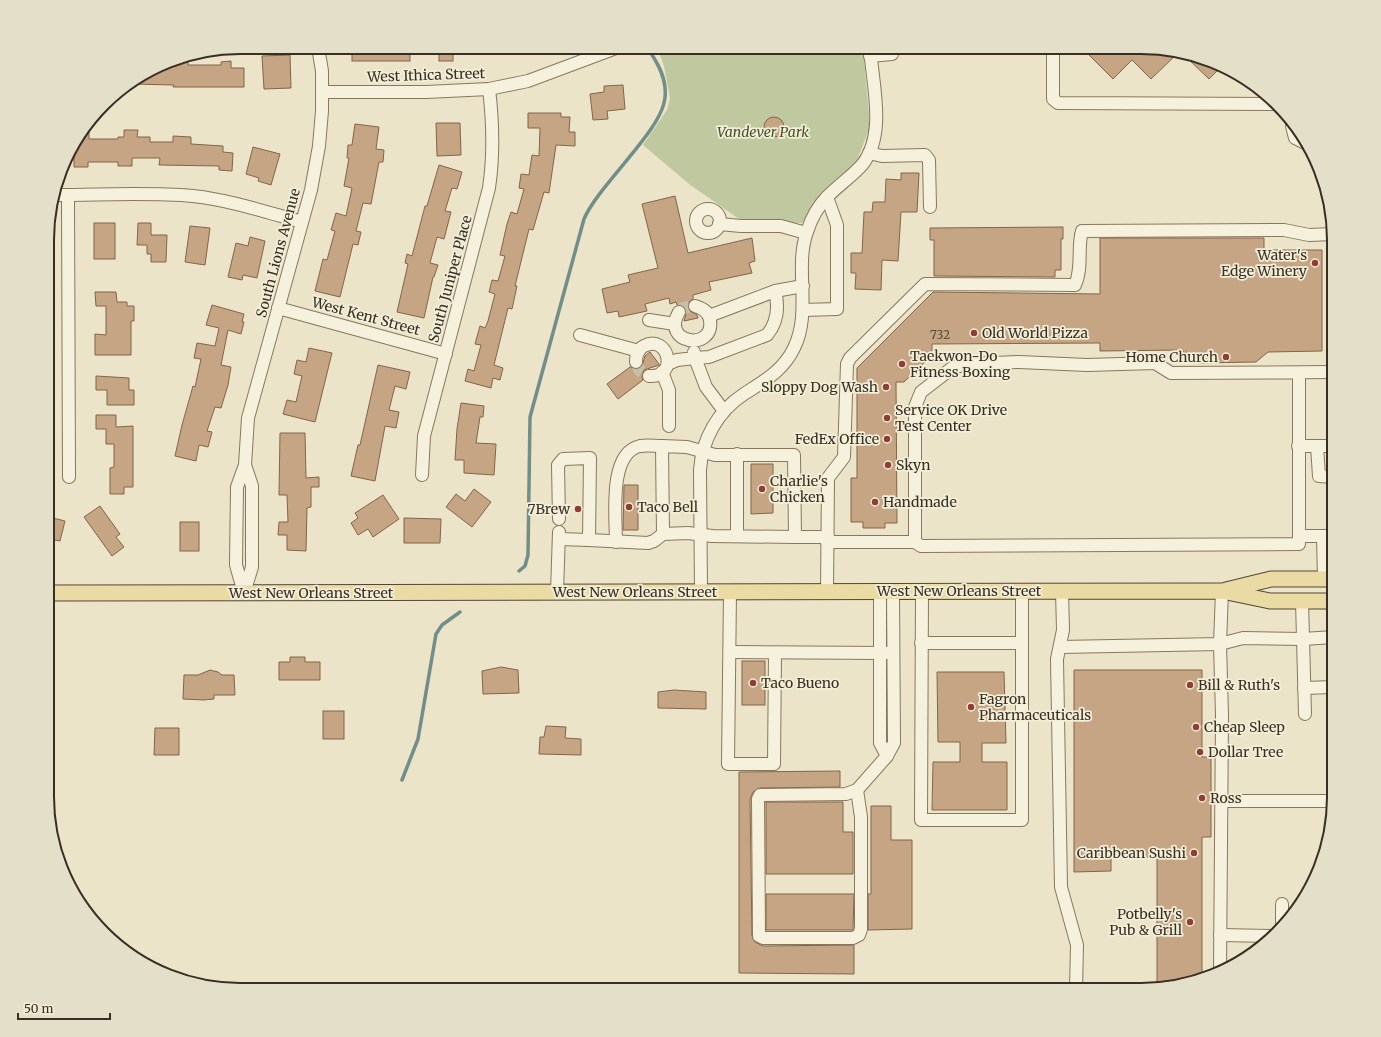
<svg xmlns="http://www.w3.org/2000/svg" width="1381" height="1037" font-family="Merriweather,serif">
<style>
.green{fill:#bfc89e}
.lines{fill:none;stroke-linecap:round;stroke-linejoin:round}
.stream{stroke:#718e89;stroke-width:3.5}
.building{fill:#c5a583;stroke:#836547}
.minor-tunnel{stroke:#c7c0a8;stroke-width:12;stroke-dasharray:12 6;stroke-linecap:butt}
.minor-casing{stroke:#86785f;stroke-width:14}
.major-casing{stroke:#544633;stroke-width:17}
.minor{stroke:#f6f1dc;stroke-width:12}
.major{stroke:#eadba5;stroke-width:15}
.poi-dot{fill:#8f3d35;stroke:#f3eed8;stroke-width:1.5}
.labels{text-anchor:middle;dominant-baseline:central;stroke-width:3.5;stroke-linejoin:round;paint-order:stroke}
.number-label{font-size:12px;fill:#5b4c3a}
.street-label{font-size:14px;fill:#382e22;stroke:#f3eed8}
.park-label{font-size:14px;font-style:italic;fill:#44522a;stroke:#f3eed8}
.poi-label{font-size:14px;fill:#382e22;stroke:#f3eed8;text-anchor:start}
.rim{fill:none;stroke:#382e22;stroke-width:2}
</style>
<rect width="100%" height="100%" fill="#ebe4c9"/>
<path class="green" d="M657,47H863L870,127L855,165L819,197L802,223L742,221L689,184L643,145L667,110L670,98L664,66Z"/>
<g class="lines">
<g class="stream">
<path d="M519,571L525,566L528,555L530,417L584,219C599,184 663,130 665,97C667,79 658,63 648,49"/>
<path d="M402,780L418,739L436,634L442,625L460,612"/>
</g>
</g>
<g class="building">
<rect x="352" y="47" width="58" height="14"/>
<rect x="439" y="47" width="14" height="14"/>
<path d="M1081,47H1154L1178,53L1151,79L1132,60L1113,79Z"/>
<path d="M290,55L291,88L264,89L262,56Z"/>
<path d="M1184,55L1215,62L1222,66L1209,79Z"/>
<path d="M172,60L188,61V65H221V62L231,61V68H244V87H173L174,85L131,84Z"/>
<path d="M623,85L625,109L607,111L608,119L593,120L590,94L604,92V86Z"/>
<path d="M528,113H561V117H570L569,132H575V146L556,145L549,193L544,192L533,230L529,229L515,286H517L512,309L508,308L494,365L503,368L500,380L493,378L491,388L465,381L468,369L474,371L481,345L475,344L480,326L485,328L488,321L495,294L489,292L492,280L498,281L505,256L500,255L507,224L511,212L517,214L524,189L519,188L521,174L529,175L532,155L539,156L540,128H528Z"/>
<circle cx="774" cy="127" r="10"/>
<path d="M436,123H460L461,155L437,156Z"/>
<path d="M89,124V139H118V137H124V130H138L137,137H150V142H173V136L191,137V144L223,146V152L233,153L232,171L219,170V166L159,165L160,158H132V166H118V162H88V167H74V142Z"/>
<path d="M355,124L379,127L376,149L384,150L383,162H379L371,204L363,203L356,231L361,232L358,245L353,244L340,297L315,291L323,259L327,260L335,231L331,230L336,213L346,216L352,188L344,186L349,158H347L348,145H352Z"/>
<path d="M253,147L280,154L271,185L258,181L259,178L246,174Z"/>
<path d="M439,165L462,172L457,189L452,188L445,211L451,212L444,239L437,237L430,263L438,265L434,277H433L424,318L397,312L408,264L405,263L407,254L412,256L425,206H427Z"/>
<path d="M901,173H919L917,212H901L898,261L882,260L881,290L855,289L856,273H851V253H862L864,212H872L873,202H885L886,179L901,180Z"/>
<path d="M675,196L688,253L752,238L755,261L749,263L752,273L709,282L711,290L693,295V299L688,303V308L690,311L697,315L698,318L684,321L686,314L685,308L681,305H677L676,302L670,304L669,298L645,304L647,311L619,317L618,311L607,313L602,289L630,282L628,275L658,268L642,204Z"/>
<rect x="94" y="223" width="21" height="36"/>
<path d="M138,223H151V235H167L166,262H151V254H147V245H137Z"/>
<path d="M190,226L210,228L205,265L185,262Z"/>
<path d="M1063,227V239H1061V270H1055V277L934,276V240H930V228Z"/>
<path d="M250,237L265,241L257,278L243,275L242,280L228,277L236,243L248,246Z"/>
<path d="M1100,238H1264V250H1322V351L1268,352L1256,362L1198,363L1187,352L1183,353V350L1100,351V343L932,344V351L927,356L929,358L904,382H896L897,523H885V528H863V522H851V478H857V368L933,292L1100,294Z"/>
<path d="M95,292H116L117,302H127V306H134V321H131V355H95V334L106,335V306H96Z"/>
<path d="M212,305L244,314L242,322H244L241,334L228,330L221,365L231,367L228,385L221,408L215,407L207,431L212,432L208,447L199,445L196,461L175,456L182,425L193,386L195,387L201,359L194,358L197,343L215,346L219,328L206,325Z"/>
<path d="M309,348L332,353L315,422L283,414L287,400L296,402L302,376L294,374L297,360L306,362Z"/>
<path d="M650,352L659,364V365L644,370L642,377L643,380L618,399L607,384L630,367L635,369L640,368L642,366L645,356Z"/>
<path d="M378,365L410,372L406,389L395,386L389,410L399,412L396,428L385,426L375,481L351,476L358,445H360Z"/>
<path d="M96,376L129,378V390H134V405H107V390H96Z"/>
<path d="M461,403L484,406L483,417H480L476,443L496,444L494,475L464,473V460H455L457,429Z"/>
<path d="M96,415H116V427L133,426V487H124V494H110V468L114,467V444H106V429H96Z"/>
<path d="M280,433H305L306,478L319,477V487H311V507L307,508L306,551L287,550V535H278L279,522H288L287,495H279Z"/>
<path d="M751,464H773V513L751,514Z"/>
<path d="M624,485H638V530H623Z"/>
<path d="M474,489L491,502L472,527L446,507L456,494L465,501Z"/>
<path d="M383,495L399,519L373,537L368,529L358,535L351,523L358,518L355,513Z"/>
<path d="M100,506L120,534L116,537L124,547L112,556L84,517Z"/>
<path d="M53,518L65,521L60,541L48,539V527H51Z"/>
<path d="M404,518L441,519L440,543H404Z"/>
<rect x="180" y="522" width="19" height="29"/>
<path d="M290,657H305V662H320V680H279V662H290Z"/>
<rect x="742" y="661" width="23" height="44"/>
<path d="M501,667L518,670L519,693L483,694L482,671Z"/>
<path d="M210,670L218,672L222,675H234L235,695H214V699L204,700L183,699L184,675H198Z"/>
<path d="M1074,670H1202V757H1211V837H1202V976L1157,986V857H1111V871L1074,872Z"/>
<path d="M937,672H1004L1006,743H982V762H1007V810H932L933,762H960V742H938Z"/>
<path d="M674,690L706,692V709L658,708V692Z"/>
<rect x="323" y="711" width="21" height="28"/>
<path d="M546,726L566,727L565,738L581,739V755L539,754L540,737H544Z"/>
<path d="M155,728H179V755H154Z"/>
<path d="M840,771V787L760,788L753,792L750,799L752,936L755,942L763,946L854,945V974L739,973V772Z"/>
<path d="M766,802H843V832H853V874H766Z"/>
<path d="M871,806H891V840H912V929L868,930V894H871Z"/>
<path d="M766,894H854L853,930H766Z"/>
</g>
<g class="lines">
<g class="minor-tunnel">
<path d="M679,312L683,308L695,306"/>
<path d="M636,362L639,370L649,376"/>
</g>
<defs>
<g id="minor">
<path d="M1053,47V99L1058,103L1276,104"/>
<path d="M991,48L1009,47"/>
<path d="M870,56L892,54L891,47"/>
<path d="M323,92H426L489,89L528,81L619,47"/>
<path d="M1292,126L1295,138L1305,143"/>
<path d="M869,153L882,156L925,155L929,160L930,207"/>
<path d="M55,195C101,195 147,192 193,196C230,200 266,212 302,222"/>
<path d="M68,195L69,477"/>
<circle cx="708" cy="221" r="12"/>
<path d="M719,224L741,226H781L806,233"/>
<path d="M278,308L446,354"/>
<path d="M803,310L837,309V225L827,197"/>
<path d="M679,312C660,344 715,352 710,320C709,312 702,308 695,306"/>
<path d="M709,316L775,291L803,286"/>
<path d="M649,320L675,324"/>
<path d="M580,335L639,351"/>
<path d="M636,362C636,356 638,349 644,346C668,333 680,378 649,376"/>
<path d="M668,364L677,360L695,358L694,352"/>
<path d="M662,372L669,390V426"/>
<path d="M1299,373V544L921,546L915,542V407L921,392L952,368L967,364L1019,362L1087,365L1155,363L1171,373L1334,372"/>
<path d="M724,411L706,387L695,358L709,357L767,335C777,323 779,307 775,291"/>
<path d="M662,446L687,447L715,455H794L795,537L712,536L688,533L663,534Z"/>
<path d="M1298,446H1334"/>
<path d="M1317,446L1319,476L1334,477"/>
<path d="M737,454V536"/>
<path d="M422,475L424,436L489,188C494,154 493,122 489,89"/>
<path d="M559,519L558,465L563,459L590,458L589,540L559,539"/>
<path d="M1299,536H1334"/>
<path d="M1323,536L1324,579"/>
<path d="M795,537H828"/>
<path d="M589,540L648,543L654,541L663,534"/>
<path d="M616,542C616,517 608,453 640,446C647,445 655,446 662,446"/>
<path d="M827,542H915"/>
<path d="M880,591V743L887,756"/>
<path d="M922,591L921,820H1022V591"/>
<path d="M1062,591L1063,630L1057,659L1061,887L1077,945L1076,990"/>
<path d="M557,592L559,532"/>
<path d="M701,592L700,470C702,439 718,411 744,394C764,381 783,371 794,348C812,312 794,267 807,232C811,219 819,205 828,196C839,185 852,176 862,165C887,134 872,83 870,47"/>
<path d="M730,592L728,764H774L775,653"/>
<path d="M827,592L828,478L844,457L847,364L850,358L925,284L1075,285C1083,268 1077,248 1082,231L1284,230L1309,235L1333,234"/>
<path d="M244,593L236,565L237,487L245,465L248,418L311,190L319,146L322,111V71L318,47"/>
<path d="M244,593L252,567V486L245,465"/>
<path d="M1302,601L1305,714"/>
<path d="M921,643H1022"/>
<path d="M1060,647L1220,644L1243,638L1303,639L1334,637"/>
<path d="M731,652L887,653"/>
<path d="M1304,688L1334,687"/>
<path d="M857,790L861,817V929L859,935L853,938H763L759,936L758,799L760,795L846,794L857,790L887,756L894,743L893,591"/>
<path d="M1221,801H1334"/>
<path d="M1282,904V927"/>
<path d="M1220,935L1271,936"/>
<path d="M1220,972L1222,715L1220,644L1222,591"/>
</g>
<g id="major">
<path d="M1226,590L1271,579H1334"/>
<path d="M48,593L1222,591L1270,601H1334"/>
</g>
</defs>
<use href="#minor" class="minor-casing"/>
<use href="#major" class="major-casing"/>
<use href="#minor" class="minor"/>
<use href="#major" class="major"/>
</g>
<g class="poi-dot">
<circle cx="1315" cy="263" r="4"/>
<circle cx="974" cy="333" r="4"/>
<circle cx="1226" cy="357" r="4"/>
<circle cx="902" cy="364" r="4"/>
<circle cx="886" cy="387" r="4"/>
<circle cx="887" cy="418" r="4"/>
<circle cx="887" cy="439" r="4"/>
<circle cx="888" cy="465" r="4"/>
<circle cx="762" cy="489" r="4"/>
<circle cx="875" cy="502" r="4"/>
<circle cx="629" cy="507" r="4"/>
<circle cx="578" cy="509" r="4"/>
<circle cx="753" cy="683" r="4"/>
<circle cx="1190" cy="685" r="4"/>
<circle cx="971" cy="707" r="4"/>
<circle cx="1196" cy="727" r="4"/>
<circle cx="1200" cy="752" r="4"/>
<circle cx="1202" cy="798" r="4"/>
<circle cx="1194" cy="853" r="4"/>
<circle cx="1190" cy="922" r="4"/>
</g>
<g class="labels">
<g class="number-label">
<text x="940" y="334">732</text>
</g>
<g class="street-label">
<text transform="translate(426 75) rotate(-2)">West Ithica Street</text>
<text transform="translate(278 253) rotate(-75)">South Lions Avenue</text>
<text transform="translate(450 279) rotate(-75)">South Juniper Place</text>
<text transform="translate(366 316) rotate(15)">West Kent Street</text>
<text x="959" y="591">West New Orleans Street</text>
<text x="635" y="592">West New Orleans Street</text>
<text x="311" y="593">West New Orleans Street</text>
</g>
<g class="park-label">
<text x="763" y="132">Vandever Park</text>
</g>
<g class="poi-label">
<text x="1307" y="255" text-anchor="end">Water's<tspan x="1307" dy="16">Edge Winery</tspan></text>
<text x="982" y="333">Old World Pizza</text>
<text x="910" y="356">Taekwon-Do<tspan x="910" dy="16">Fitness Boxing</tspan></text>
<text x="1218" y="357" text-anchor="end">Home Church</text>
<text x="878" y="387" text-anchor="end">Sloppy Dog Wash</text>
<text x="895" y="410">Service OK Drive<tspan x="895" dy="16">Test Center</tspan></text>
<text x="879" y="439" text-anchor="end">FedEx Office</text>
<text x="896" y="465">Skyn</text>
<text x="770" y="481">Charlie's<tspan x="770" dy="16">Chicken</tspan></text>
<text x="883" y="502">Handmade</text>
<text x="637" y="507">Taco Bell</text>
<text x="570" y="509" text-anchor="end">7Brew</text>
<text x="761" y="683">Taco Bueno</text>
<text x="1198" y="685">Bill &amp; Ruth's</text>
<text x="979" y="699">Fagron<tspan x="979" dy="16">Pharmaceuticals</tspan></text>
<text x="1204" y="727">Cheap Sleep</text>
<text x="1208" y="752">Dollar Tree</text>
<text x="1210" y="798">Ross</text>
<text x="1186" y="853" text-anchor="end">Caribbean Sushi</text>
<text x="1182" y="914" text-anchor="end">Potbelly's<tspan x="1182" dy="16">Pub &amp; Grill</tspan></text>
</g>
</g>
<path d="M0 0H1381V1037H0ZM240 54H1141A186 186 0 0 1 1327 240V797A186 186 0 0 1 1141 983H240A186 186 0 0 1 54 797V240A186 186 0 0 1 240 54Z" fill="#e4dfc9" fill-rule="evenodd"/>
<path class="rim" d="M240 54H1141A186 186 0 0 1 1327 240V797A186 186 0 0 1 1141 983H240A186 186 0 0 1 54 797V240A186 186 0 0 1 240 54Z"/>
<path d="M18 1013v6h92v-6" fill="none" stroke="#382e22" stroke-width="2"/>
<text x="24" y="1013" font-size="12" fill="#382e22" stroke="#f3eed8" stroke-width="3" paint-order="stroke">50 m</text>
</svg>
